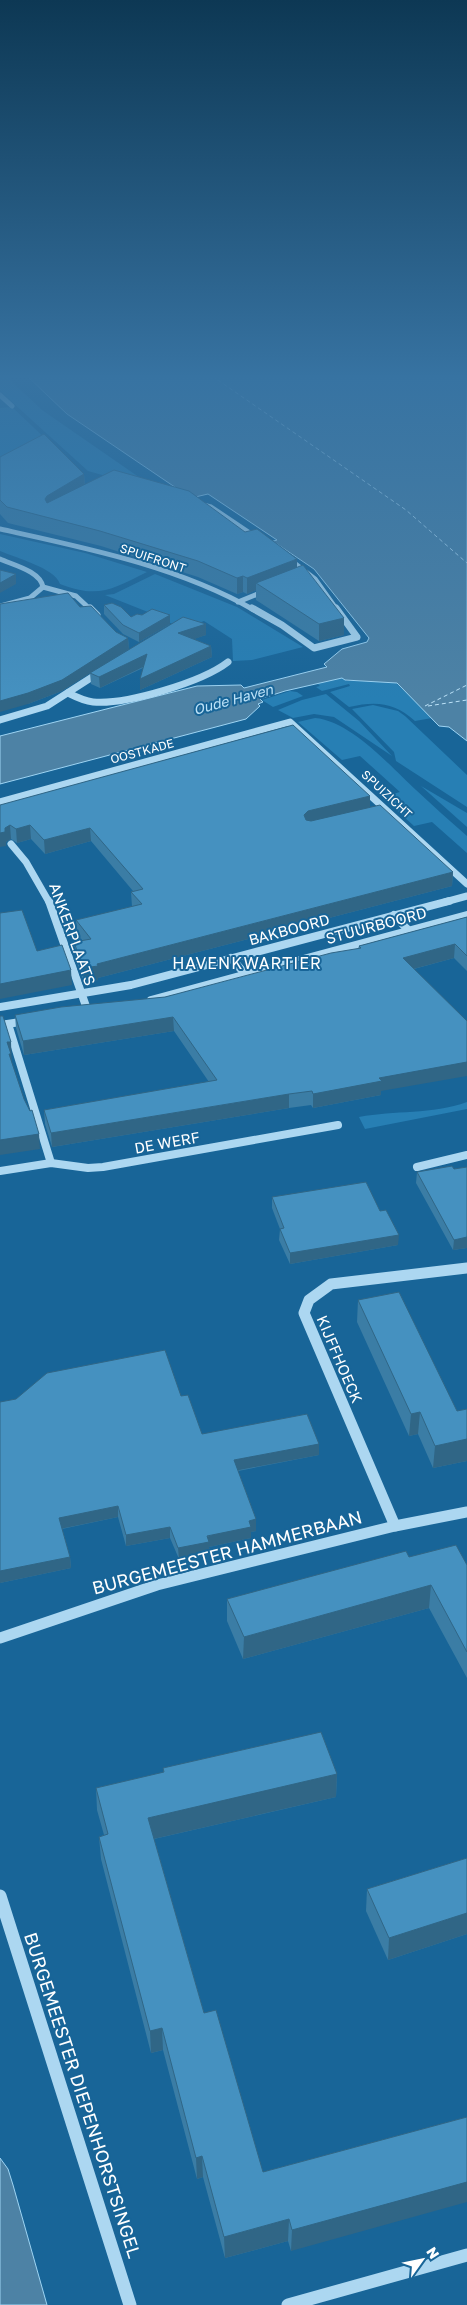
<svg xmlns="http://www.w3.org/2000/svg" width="467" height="2305" font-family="'Golos Text',sans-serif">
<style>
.green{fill:#277fb4}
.water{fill:#4d82a5;stroke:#9ed4f3}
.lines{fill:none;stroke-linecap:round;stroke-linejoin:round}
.ferry{stroke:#bce2f8;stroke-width:1;stroke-dasharray:4 3;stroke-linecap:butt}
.minor-far4{stroke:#acd7f1;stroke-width:5}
.minor-far3{stroke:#acd7f1;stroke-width:7}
.minor-far2{stroke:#acd7f1;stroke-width:8}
.minor-far1{stroke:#acd7f1;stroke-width:11}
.minor{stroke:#acd7f1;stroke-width:13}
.wall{fill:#3b7da5}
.shaded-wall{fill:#306686}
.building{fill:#4591c0;stroke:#306686}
.labels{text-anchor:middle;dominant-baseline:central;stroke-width:4;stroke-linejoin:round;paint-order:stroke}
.far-street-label{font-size:12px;fill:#fff;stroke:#186598}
.far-water-label{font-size:14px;font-style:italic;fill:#bce2f8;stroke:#186598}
.street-label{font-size:15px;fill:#fff;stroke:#186598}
.neighbourhood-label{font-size:16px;letter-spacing:1px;fill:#fff;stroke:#186598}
.near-street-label{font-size:18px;fill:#fff;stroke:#186598}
</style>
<rect width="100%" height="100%" fill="#186598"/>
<g class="green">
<path d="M0,376H6L42,410L159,491L88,471L0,391Z"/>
<path d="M12,407L49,442L0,462V408Z"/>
<path d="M0,534L85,553L147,572C113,589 98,599 60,584C55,568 16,558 0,551Z"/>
<path d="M155,574L237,607L303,647L252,660L233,661L232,639L204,621L185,628L150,616L153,614L105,595L114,594Z"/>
<path d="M343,678L347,681H384L396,683L432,718L415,721C394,702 376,701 349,707L330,692L350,686L349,684L322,691L316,687L320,686L317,683Z"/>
<path d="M290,691L297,692L303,696L273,707L262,700Z"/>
<path d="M326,694L359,721L392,756L334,717L314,714L293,718L278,710L302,700Z"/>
<path d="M373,705L398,711L405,716L467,775V807L396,761L394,752L352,709Z"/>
<path d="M315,718C351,721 391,767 416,790C433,806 450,821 467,836V853L432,822L414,826L382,797L400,792L360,756L342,760L298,722Z"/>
<path d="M421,786L467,813V827Z"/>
<path d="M467,1102V1109L365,1129L359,1117C395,1110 432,1115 467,1102Z"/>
</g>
<g class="water">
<path d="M27,376H467V741L449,727L439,726L397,683L345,680L342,678L285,691L260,699L263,702L258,704L260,706L246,719L0,784V736L197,686L241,685L244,688L327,667L324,664L342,649L367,642L369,638L314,569L277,544L270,542L277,540L208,494L191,498L67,414Z"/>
<path d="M0,2158L8,2169L13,2185L47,2305H0Z"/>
</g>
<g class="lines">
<g class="ferry">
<path d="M212,376L406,510L467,563"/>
<path d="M425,706L467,685"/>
<path d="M428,706L467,700"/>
</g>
<g class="minor-far4">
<path d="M0,395L12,406"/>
<path d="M203,505L211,507L257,538"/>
<path d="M0,529C86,548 177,566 254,610"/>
<path d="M0,559C13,565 40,571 43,587"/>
<path d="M289,559L315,579L337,610"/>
<path d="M43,587L76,596L91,610"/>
<path d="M238,602L265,591"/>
<path d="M0,606L30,598L43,587"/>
</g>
<g class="minor-far3">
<path d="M90,608L97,615"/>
<path d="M252,608L282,625L314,648L357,637L336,608"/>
<path d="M68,693C76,697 84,701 93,702C126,705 202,682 228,662"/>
<path d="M0,720L47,706L100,672"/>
<path d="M0,802L290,722L467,884"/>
<path d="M11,844L26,862L49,902"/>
<path d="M445,902L467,896"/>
</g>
<g class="minor-far2">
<path d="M49,901L88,1012"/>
<path d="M394,915L409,931"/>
<path d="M231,958L246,975"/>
<path d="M151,1000L467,915"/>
<path d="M0,1007L131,985L449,901"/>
<path d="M8,1024L51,1163"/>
<path d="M0,1025L27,1021"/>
<path d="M417,1167L467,1155"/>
<path d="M0,1171L51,1163L88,1168L103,1167L338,1125"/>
<path d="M461,1269L467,1268"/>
</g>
<g class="minor-far1">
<path d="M395,1526L304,1313L309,1300L331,1284L467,1268"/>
<path d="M0,1638L157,1585L395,1526L467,1512"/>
</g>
<g class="minor">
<path d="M0,1896L130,2305"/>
<path d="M288,2305L467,2255"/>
</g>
</g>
<g class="wall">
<path d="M0,457L84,474L85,485L245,532L297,567L344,635L319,641L256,600V590L247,594L243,592L237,594L198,577L101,546L8,523L0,514Z"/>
<path d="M104,605L131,617L142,615H170V624L139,642L123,634L104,614Z"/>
<path d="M80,607L116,632L128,638L129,649L92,672L206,624V635L193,639L211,646L212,657L140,690L143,668L100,688L91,684L90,673L62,691L28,704Z"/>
<path d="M370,796V807L453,872L452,886L98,978V980L84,983L75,957L74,942L82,941L77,935L76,920L132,907L131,892L133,891L91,841L45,854L31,839L17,843L11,839L6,842V846L0,805Z"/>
<path d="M467,917V971L454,958L414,969L381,1091V1095L313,1108L311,1105L289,1108L52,1147L45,1124L44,1110L209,1082L174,1031L24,1055L16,1028L15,1015L165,997L358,949L359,946Z"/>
<path d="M467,1167V1248L453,1250L416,1183L417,1172L454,1169Z"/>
<path d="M272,1197L380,1211L398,1245L290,1264L279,1240L280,1229L272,1208Z"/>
<path d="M358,1300L457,1411L467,1409V1461L433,1468L418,1434L409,1436L357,1322Z"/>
<path d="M181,1396L202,1434L319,1455L238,1471L256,1519V1531L251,1532V1538L209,1547L210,1553L179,1559L170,1538L126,1546L118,1517L62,1529L70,1557L71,1568L0,1583Z"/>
<path d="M409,1557L467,1565V1678L429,1608L243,1659L227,1621V1599Z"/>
<path d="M163,1768L337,1774L336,1797L154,1839L204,2013L263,2172L467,2117L291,2251L288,2241L225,2258L203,2177L197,2179L163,2050L151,2053L101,1859L99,1837L104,1835L97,1810L96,1788L163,1773Z"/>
<path d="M467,1858V1934L388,1960L366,1911L367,1889Z"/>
</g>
<g class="shaded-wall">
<path d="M84,474L85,489L47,510L45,499L47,496Z"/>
<path d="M297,559V574L256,583V590L247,594V578Z"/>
<path d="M16,574V584L0,593V583Z"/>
<path d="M243,576V592L237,594V578Z"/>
<path d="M170,615V624L139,642V633Z"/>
<path d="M344,618V635L319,641V624Z"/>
<path d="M206,624V635L178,645V633Z"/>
<path d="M128,638L129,649L62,691L28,704L0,712V701Z"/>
<path d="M211,646L212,657L140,690V679Z"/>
<path d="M147,654V665L100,688L99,677Z"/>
<path d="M370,796V810L308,825L304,815L308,811Z"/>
<path d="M10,825L11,839L6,842V846L0,847V833L5,828Z"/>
<path d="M30,825L31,839L17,843L16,829Z"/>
<path d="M90,828L91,841L45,854L44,840Z"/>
<path d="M453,872L452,886L98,978V980L84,983L83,968L97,964Z"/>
<path d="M455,944L454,958L402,972L403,958Z"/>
<path d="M71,970L72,985L0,999V984Z"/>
<path d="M173,1017L174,1031L24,1055L23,1041Z"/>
<path d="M7,1042H11L12,1069Z"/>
<path d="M467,1062V1076L381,1091V1095L313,1108V1094L379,1078Z"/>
<path d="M289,1094V1108L52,1147L51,1133Z"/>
<path d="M39,1134L40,1149L0,1155V1140Z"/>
<path d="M399,1235L398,1245L290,1264V1253Z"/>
<path d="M467,1237V1248L453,1250L454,1240Z"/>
<path d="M420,1412L418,1434L409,1436L411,1414Z"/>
<path d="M467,1439V1461L433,1468L435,1446Z"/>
<path d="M319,1444V1455L234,1471V1460Z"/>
<path d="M118,1506V1517L60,1529L59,1518Z"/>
<path d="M256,1519V1531L251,1532V1538L209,1547L210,1553L179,1559L178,1548L249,1521Z"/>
<path d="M170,1527V1538L126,1546V1535Z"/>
<path d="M70,1557L71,1568L0,1583V1571Z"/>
<path d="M431,1585L429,1608L243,1659L244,1637Z"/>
<path d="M337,1774L336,1797L149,1840L148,1818Z"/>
<path d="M467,1913V1934L388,1960L389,1938Z"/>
<path d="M162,2028L163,2050L151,2053L150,2031Z"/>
<path d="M202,2156L203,2177L197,2179L196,2158Z"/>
<path d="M467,2182V2202L291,2251L292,2230Z"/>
<path d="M289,2219L288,2241L225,2258L224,2237Z"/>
</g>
<g class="building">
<path d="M44,434L84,474L47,496L45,499L47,503L114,470L189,491L245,532L257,529L297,559L247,578L243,576L237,578L198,561L100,531L7,507L0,500V457Z"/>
<path d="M303,565L344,618L319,624L256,583Z"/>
<path d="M0,570L16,574L0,583Z"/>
<path d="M68,593L80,607L91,606L116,632L128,638L62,680L28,693L0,701V604Z"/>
<path d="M112,603L121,607L131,617L137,614L142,615L152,609L170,615L139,633L123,625L104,605Z"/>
<path d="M183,617L206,624L178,633L211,646L140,679L147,654L99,677L90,673Z"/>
<path d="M293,725L370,796L308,811L304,815L306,820L311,821L380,805L453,872L97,964L98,966L83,968L74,942L91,939L76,920L142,904L131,892L143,889L90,828L44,840L30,825L16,829L10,825L5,828V832L0,833V805Z"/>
<path d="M22,910L37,951L62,945L71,970L0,984V913Z"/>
<path d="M467,917V956L455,944L403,958L467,1021V1062L379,1078L382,1081L313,1094L312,1091L289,1094L51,1133L44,1110L217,1080L173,1017L23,1041L15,1015L61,1007L165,997L331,953L361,948L359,946Z"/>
<path d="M0,1016H3L11,1042H7L11,1054H9L24,1099L30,1111L32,1110L39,1134L0,1140Z"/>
<path d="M452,1166L454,1169L467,1167V1237L454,1240L417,1172Z"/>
<path d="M366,1182L380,1211L386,1210L399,1235L290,1253L280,1229L284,1228L272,1197Z"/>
<path d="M399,1292L457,1411L467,1409V1439L435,1446L420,1412L411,1414L358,1300Z"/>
<path d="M165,1350L181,1396L188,1395L202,1434L307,1414L319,1444L234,1460L256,1519L249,1521L251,1527L207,1536L209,1542L178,1548L170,1527L126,1535L118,1506L59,1518L70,1557L0,1571V1402L16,1399L47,1373Z"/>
<path d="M456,1545L467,1565V1652L431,1585L244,1637L227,1599L406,1551L409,1557Z"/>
<path d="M321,1732L337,1774L148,1818L204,2013L216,2010L263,2172L467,2117V2182L292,2230L289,2219L224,2237L202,2156L196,2158L162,2028L150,2031L99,1837L108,1834L96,1788L164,1772L163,1768Z"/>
<path d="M467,1858V1913L389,1938L367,1889Z"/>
</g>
<linearGradient id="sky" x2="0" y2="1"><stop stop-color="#0d3854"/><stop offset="0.54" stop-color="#3773a2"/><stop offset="1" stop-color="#3773a2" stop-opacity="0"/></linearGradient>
<rect width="467" height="698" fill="url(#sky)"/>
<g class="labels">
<g class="far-street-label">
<text transform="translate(153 558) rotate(18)">SPUIFRONT</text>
<text transform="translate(142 751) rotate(-15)">OOSTKADE</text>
<text transform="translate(387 794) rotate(43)">SPUIZICHT</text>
</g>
<g class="far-water-label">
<text transform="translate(233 699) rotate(-15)">Oude Haven</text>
</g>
<g class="street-label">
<text transform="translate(376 925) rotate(-15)">STUURBOORD</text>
<text transform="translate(289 929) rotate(-15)">BAKBOORD</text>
<text transform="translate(73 934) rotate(70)">ANKERPLAATS</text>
<text transform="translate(167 1142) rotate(-10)">DE WERF</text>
<text transform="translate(340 1359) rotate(67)">KIJFFHOECK</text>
</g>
<g class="neighbourhood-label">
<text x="247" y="963">HAVENKWARTIER</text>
</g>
<g class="near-street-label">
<text transform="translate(227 1552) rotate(-15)">BURGEMEESTER HAMMERBAAN</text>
<text transform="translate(83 2095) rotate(72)">BURGEMEESTER DIEPENHORSTSINGEL</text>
</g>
</g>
<g transform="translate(422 2260) rotate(57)" stroke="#186598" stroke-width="4" paint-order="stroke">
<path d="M0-4L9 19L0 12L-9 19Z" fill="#ffffff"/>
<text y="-8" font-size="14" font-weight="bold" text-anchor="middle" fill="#ffffff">N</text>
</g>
</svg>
